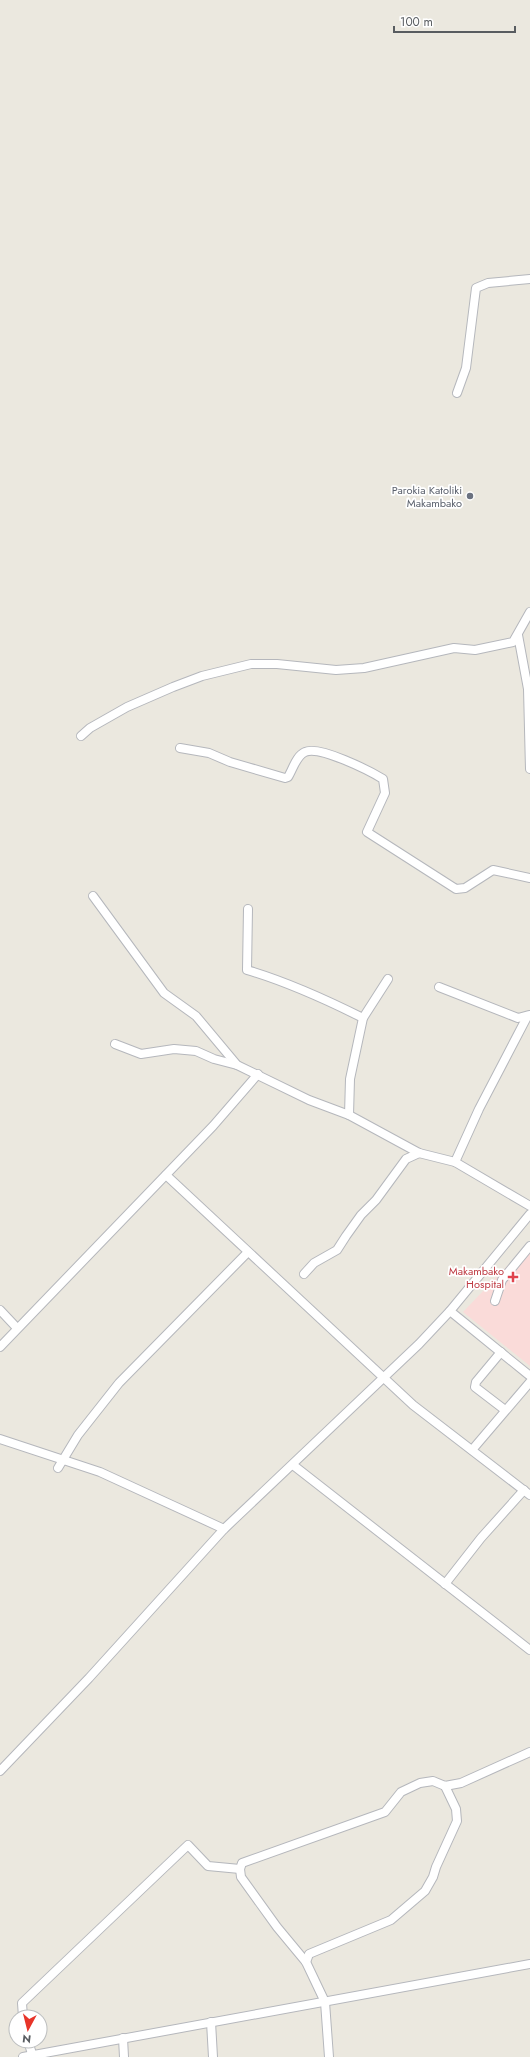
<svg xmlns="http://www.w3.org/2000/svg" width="530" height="2057" font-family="Jost,sans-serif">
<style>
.medical{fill:#fadbd9}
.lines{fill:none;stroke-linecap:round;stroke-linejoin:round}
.minor-casing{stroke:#b5b7bc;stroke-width:10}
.minor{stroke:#fff;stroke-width:8}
.worship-dot{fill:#6b7280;stroke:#fff;stroke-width:1.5}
.health-dot{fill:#e0444e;stroke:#fff;stroke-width:1.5}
.labels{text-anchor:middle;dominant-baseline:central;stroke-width:3.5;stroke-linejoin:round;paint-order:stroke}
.worship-label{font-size:11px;fill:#5b616d;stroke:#fff;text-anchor:end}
.health-label{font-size:11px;fill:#be3a42;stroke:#fff;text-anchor:end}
</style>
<rect width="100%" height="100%" fill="#ebe8df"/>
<path class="medical" d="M530,1242V1366L463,1312Z"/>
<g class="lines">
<defs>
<g id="minor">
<path d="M457,393L466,368L476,288L488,283L530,279"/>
<path d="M518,635L528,689L530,769"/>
<path d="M81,736L90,728L127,707L173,687L202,676L251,664H277L336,670L364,668L454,648L475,650L513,642L530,612"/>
<path d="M180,748L209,753L230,762L285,778L288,777C293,769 296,756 305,752C319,745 370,771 383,779L385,793L367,832L456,889L465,888L493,870L530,878"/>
<path d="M93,896L164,993L196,1016L237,1065L309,1100L349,1115L419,1153L455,1162L530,1206"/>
<path d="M248,909L247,970C288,982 325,999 363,1018"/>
<path d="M439,987L518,1018L529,1015"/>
<path d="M115,1044L141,1054L174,1049L196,1051L214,1059L237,1065"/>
<path d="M349,1115L350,1079L363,1018L388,979"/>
<path d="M455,1162L479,1109L527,1017"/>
<path d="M166,1175L413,1405L530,1495"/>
<path d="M304,1274L314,1263L337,1250L346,1236L361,1215L376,1200L406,1159L419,1153"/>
<path d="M495,1301L502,1280L530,1246"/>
<path d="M0,1310L17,1328"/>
<path d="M450,1311L530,1376"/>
<path d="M0,1347L213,1126L258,1074"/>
<path d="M501,1352L476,1382L475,1387L505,1410"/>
<path d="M0,1439L100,1472L224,1529"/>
<path d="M472,1450L530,1382"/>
<path d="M293,1465L530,1650"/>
<path d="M58,1468L78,1435L119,1383L248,1252"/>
<path d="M445,1584L481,1538L524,1490"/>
<path d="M0,1771L89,1678L224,1529L419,1344L450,1311L530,1214"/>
<path d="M306,1962L309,1954L391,1920L425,1891L433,1877L436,1867L457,1821L456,1809L445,1786"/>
<path d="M23,2017L22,2003L188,1845L208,1866L240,1869"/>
<path d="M211,2022L213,2057"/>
<path d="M123,2038L124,2057"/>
<path d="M28,2041L33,2057"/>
<path d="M23,2057L530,1964"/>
<path d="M329,2057L325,2002L306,1962L277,1927L241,1877L240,1869L242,1863L385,1812L401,1792L420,1783L433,1781L445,1786L461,1783L530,1752"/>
</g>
</defs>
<use href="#minor" class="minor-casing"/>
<use href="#minor" class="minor"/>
</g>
<circle class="worship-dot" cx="470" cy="496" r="4"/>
<path class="health-dot" d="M511 1271h4v4h4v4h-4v4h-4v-4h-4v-4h4z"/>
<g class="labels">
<g class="worship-label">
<text x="462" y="490">Parokia Katoliki<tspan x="462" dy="13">Makambako</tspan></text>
</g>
<g class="health-label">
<text x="504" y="1271">Makambako<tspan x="504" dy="13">Hospital</tspan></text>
</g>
</g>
<g transform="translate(28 2029) rotate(187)"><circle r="19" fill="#ffffff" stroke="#bcbebf"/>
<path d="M0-3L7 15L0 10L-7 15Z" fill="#e73429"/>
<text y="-6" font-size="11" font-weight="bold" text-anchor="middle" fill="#585c60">N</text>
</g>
<path d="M394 26v6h121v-6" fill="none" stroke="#585c60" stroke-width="2"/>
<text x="400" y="26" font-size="12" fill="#585c60" stroke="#ffffff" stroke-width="3" paint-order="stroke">100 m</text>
</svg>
